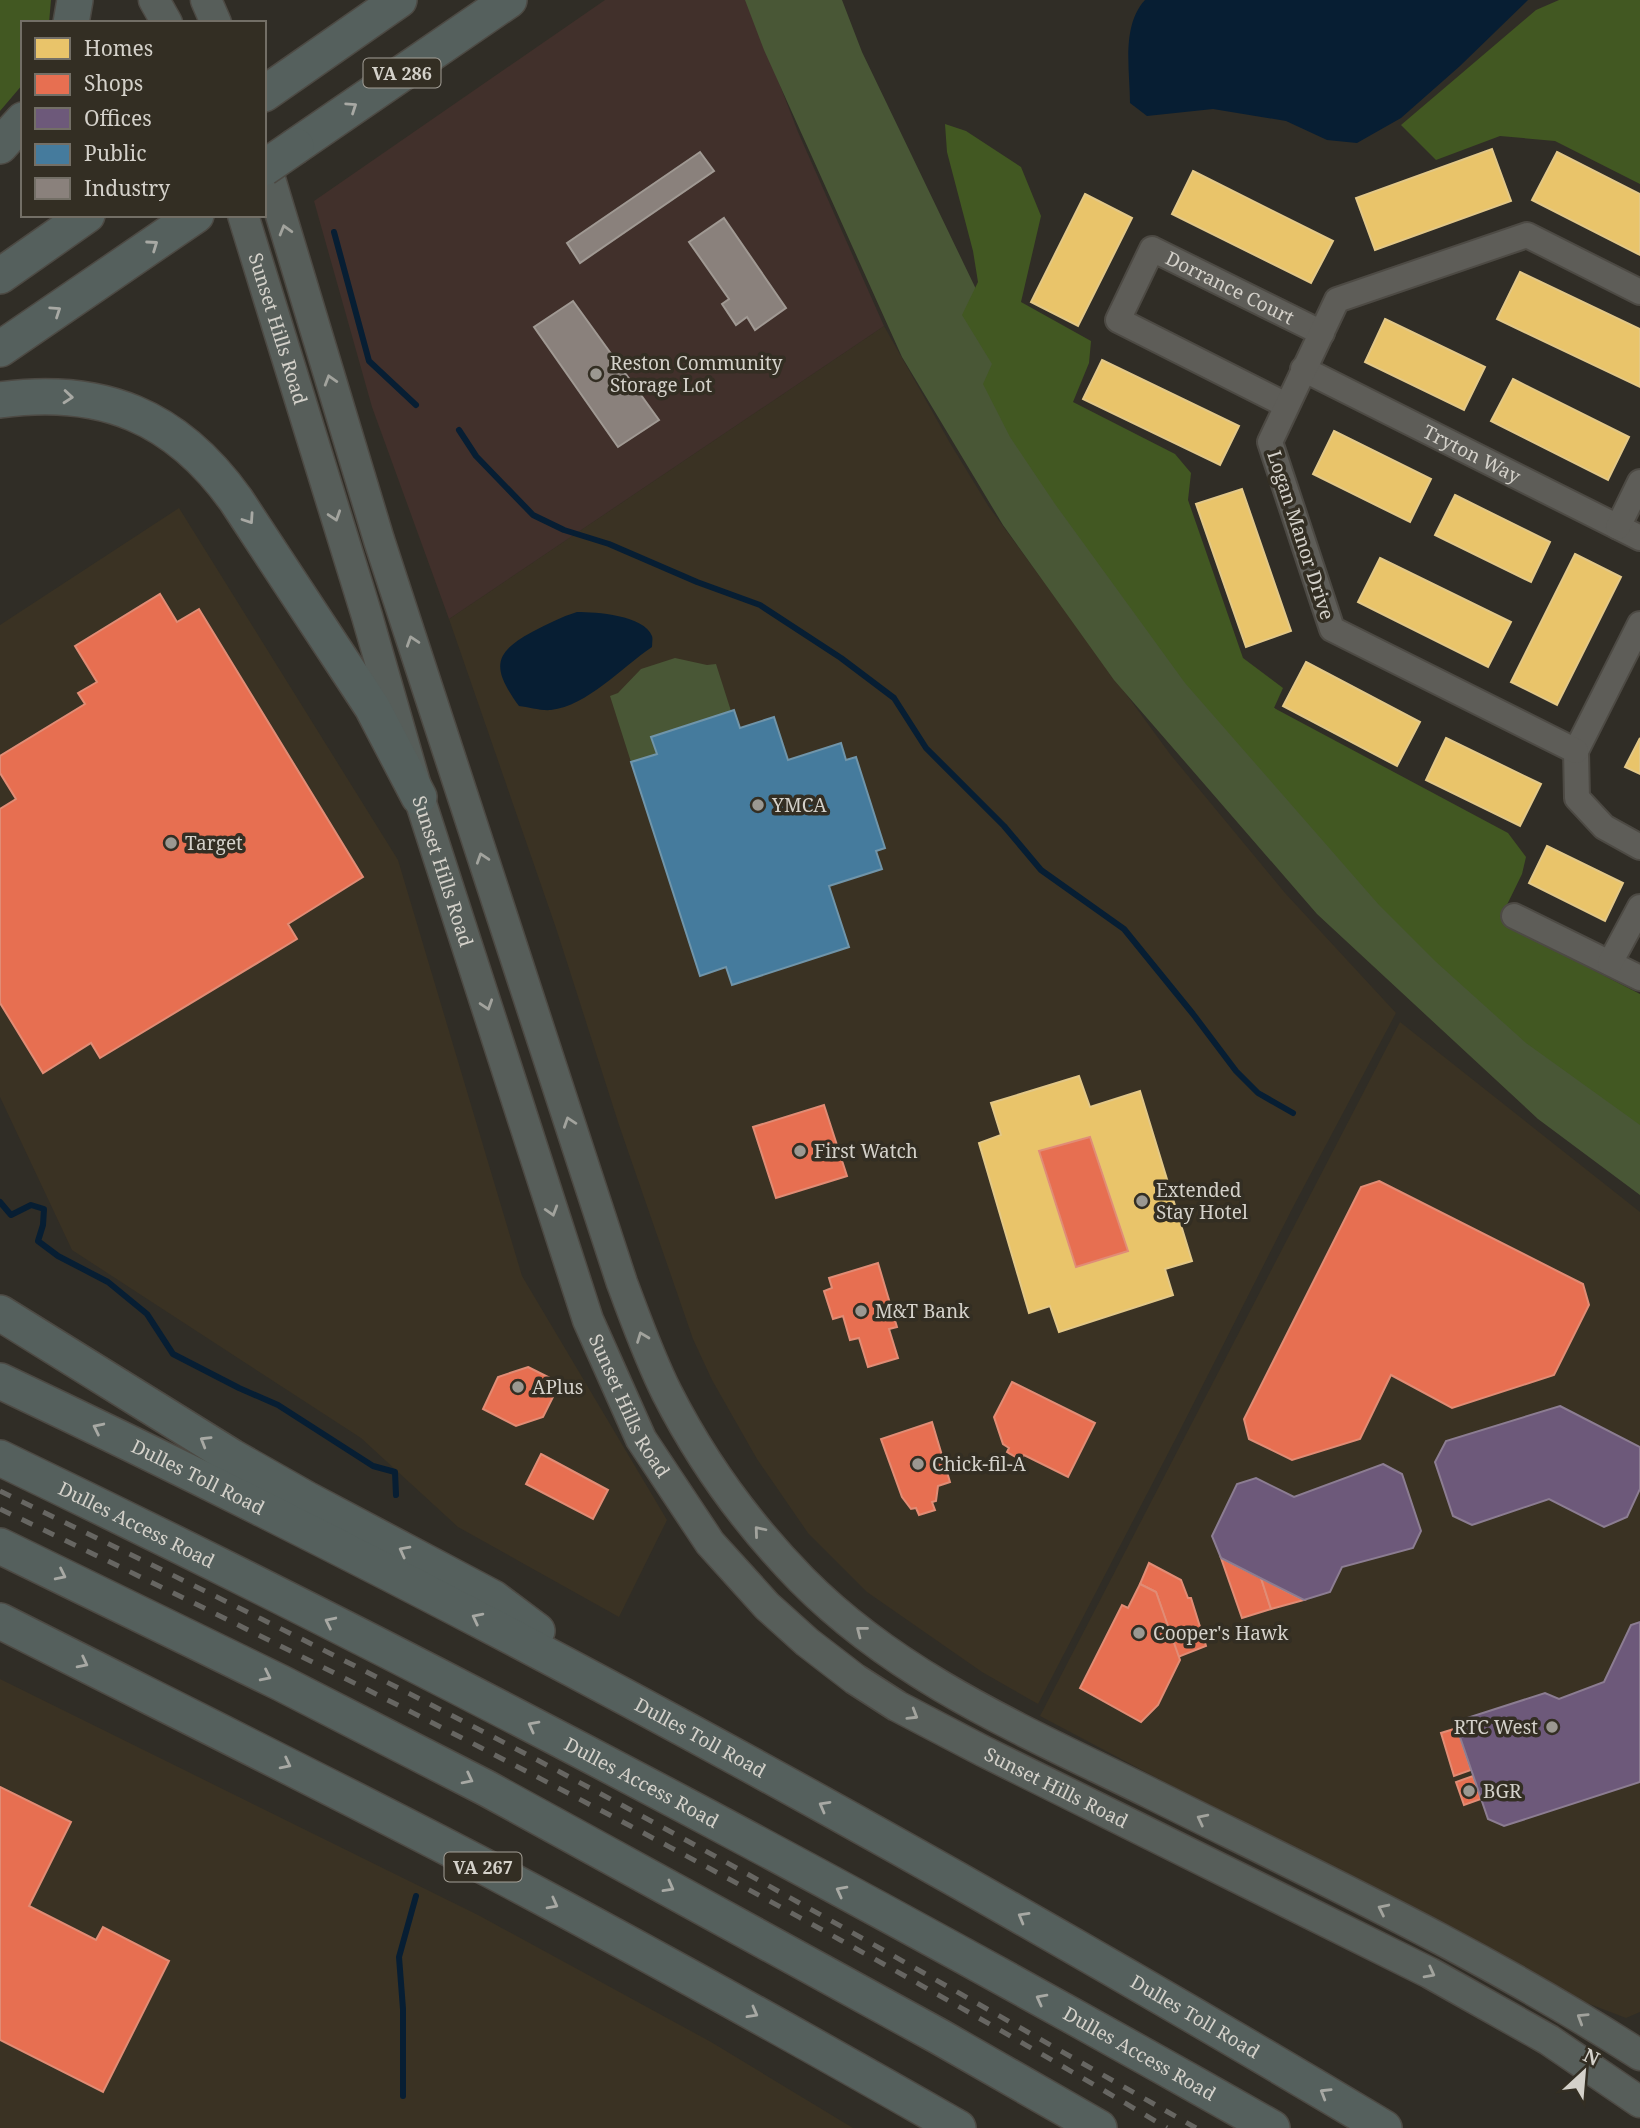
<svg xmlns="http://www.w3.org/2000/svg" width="1640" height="2128" font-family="'Noto Serif',serif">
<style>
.built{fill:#3a3223}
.industrial{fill:#41302b}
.green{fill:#495736}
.forest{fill:#425822}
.water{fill:#071e33}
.homes{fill:#e9c46a;stroke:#e3c887;stroke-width:2;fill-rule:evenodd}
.shops{fill:#e76f51;stroke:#e18c75;stroke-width:2}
.offices{fill:#6d597a;stroke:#8c7d92;stroke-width:2}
.public{fill:#457b9d;stroke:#7095aa;stroke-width:2}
.industry{fill:#8a817c;stroke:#a09993;stroke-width:2}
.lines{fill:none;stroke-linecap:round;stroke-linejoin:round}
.stream{stroke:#071e33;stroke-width:6}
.minor-casing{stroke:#4d4a44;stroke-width:28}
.major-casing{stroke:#4d4a44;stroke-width:33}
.highway-casing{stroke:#4d4a44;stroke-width:38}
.minor{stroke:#5e5d58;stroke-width:24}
.major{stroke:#575e5a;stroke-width:30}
.highway{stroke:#55605d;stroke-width:35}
.rail{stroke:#676662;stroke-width:5;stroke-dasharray:12 12;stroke-linecap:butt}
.highway-bridge-casing{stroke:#4d4a44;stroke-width:38;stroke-linecap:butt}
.highway-bridge{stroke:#55605d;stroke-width:35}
.oneway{stroke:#a8a9a4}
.oneway2{stroke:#a2a39d}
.poi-dot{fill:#9b9891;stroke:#332e23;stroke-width:2.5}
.labels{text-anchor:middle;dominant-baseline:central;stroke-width:7;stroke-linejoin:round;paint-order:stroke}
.shield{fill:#332e23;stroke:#a4a098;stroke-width:2}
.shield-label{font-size:18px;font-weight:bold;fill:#d4d1ca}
.street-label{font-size:19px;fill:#d4d1ca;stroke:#332e23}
.poi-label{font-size:19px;fill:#d4d1ca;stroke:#332e23;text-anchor:start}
</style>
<rect width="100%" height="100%" fill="#302d26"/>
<g class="built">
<path d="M884,326L950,443L989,507L1170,754L1285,893L1396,1013L1292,1209L1177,1436L1038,1704L982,1672L867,1592L808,1533L757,1459L712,1380L693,1339L619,1125L557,931L449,619Z"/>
<path d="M179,508L398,860L522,1276L667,1520L619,1617L458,1527L361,1438L72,1250L0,1097V625Z"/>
<path d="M1400,1022L1640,1212V2012L1626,2018L1566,1995L1040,1716Z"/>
<path d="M0,1679L478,1915L711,2042L853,2128H0Z"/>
</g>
<path class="industrial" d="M605,0H747L798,132L884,326L449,619L372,407L314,201Z"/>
<g class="green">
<path d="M745,0H842L862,52L1000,339L1173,605L1640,1079V1195L1538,1119L1317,914L1114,680L1003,525L902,357L764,50Z"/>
<path d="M675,658L707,665L716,664L731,711L651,738L657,754L631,762L610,696L618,693L641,669Z"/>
</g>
<g class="forest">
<path d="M0,0H51L49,23H23V84L0,111Z"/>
<path d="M1559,0H1640V184L1555,141L1500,136L1436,160L1401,125L1536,10Z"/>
<path d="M945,124L966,131L1021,167L1041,216L1021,302L1091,341L1089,363L1073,402L1175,454L1191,473L1188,500L1243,658L1283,688L1274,708L1508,833L1526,857L1522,874L1501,917L1515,930L1640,994V1125L1526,1043L1435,961L1379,905L1185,683L1055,504L1010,437L983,384L992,364L962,315L978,282L973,251L947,152Z"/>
</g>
<g class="water">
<path d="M1145,0H1528L1460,66L1401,118L1357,143L1327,140L1286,121L1213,109L1147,116L1130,103C1130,71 1121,26 1145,0Z"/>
<path d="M577,612C596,612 644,615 652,636C653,639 652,643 652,647C622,667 587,706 551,710C541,711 529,707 519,706C493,670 491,654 532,632C547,624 561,617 577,612Z"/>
</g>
<g class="homes">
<path d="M1492,149L1511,201L1375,250L1356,198Z"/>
<path d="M1557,152L1640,194V255L1532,200Z"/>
<path d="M1193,171L1333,241L1311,283L1172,214Z"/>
<path d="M1085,194L1132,218L1078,326L1031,302Z"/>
<path d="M1520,272L1640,329V387L1497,319Z"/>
<path d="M1385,319L1485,367L1464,410L1365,362Z"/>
<path d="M1102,360L1239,426L1220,465L1083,399Z"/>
<path d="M1513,379L1629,437L1608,480L1491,421Z"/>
<path d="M1334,431L1431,479L1410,522L1313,474Z"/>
<path d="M1242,489L1291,631L1246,647L1196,504Z"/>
<path d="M1455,495L1550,542L1531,582L1435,535Z"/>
<path d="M1575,554L1621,577L1557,705L1511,682Z"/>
<path d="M1380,558L1511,622L1488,667L1358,602Z"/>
<path d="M1306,662L1420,722L1397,766L1283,706Z"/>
<path d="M1446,738L1541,784L1520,826L1426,780Z"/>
<path d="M1640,738V774L1625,767Z"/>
<path d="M1547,846L1623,883L1605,921L1529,883Z"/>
<path d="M1079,1076L1090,1107L1140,1091L1192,1261L1165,1269L1173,1295L1059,1332L1050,1306L1029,1313L979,1143L1001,1135L991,1103ZM1090,1137L1128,1251L1076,1267L1039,1151Z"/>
</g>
<g class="shops">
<path d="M160,594L177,622L199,609L363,877L288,924L297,939L100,1058L91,1043L43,1073L0,1003V809L16,799L0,773V756L85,704L78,693L97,682L75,646Z"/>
<path d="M824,1105L847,1176L776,1198L753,1127Z"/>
<path d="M1090,1137L1128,1251L1076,1267L1039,1151Z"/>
<path d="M1379,1181L1583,1284L1589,1305L1554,1375L1452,1408L1391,1375L1360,1439L1292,1460L1249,1439L1244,1419L1361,1187Z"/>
<path d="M878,1263L897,1327L889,1329L898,1358L868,1367L859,1338L850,1340L843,1316L833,1319L824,1291L832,1288L829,1278Z"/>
<path d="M528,1367L560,1383L543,1417L516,1426L483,1409L498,1377Z"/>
<path d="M1012,1382L1095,1423L1068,1477L1024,1455L1021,1460L1007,1452L1009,1448L1003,1444L994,1417Z"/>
<path d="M932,1422L950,1482L938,1486L936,1501L932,1502L935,1510L919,1515L916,1508L911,1509L902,1497L881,1439Z"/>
<path d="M541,1454L608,1490L593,1519L526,1484Z"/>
<path d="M1221,1558L1261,1578L1271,1609L1242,1618Z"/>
<path d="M1149,1563L1181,1580L1188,1598H1191L1206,1646L1178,1657L1156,1592L1140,1584Z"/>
<path d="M1261,1578L1282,1589L1304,1600L1271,1609Z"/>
<path d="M1140,1584L1156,1592L1180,1660L1158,1705L1141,1722L1080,1688L1122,1605L1128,1608Z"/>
<path d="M1457,1728L1471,1770L1454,1776L1441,1733Z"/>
<path d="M1473,1776L1481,1799L1464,1805L1456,1782Z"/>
<path d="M0,1787L71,1822L29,1906L96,1940L103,1927L169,1961L103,2092L0,2040Z"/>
</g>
<g class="offices">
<path d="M1560,1406L1640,1447V1489L1627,1517L1604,1527L1549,1499L1472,1525L1453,1516L1435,1462L1446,1441Z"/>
<path d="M1383,1464L1402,1474L1421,1531L1413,1548L1342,1567L1330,1592L1304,1600L1221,1558L1212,1536L1237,1484L1256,1478L1294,1497Z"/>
<path d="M1640,1622V1782L1504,1826L1488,1819L1460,1737L1467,1718L1545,1693L1559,1699L1604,1682L1631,1625Z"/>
</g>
<path class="public" d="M734,710L740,728L774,717L788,760L841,743L846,760L856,757L885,848L876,851L882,869L829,886L849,947L732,985L726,967L700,976L631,762L657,754L651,737Z"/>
<g class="industry">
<path d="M700,152L714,171L580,263L567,243Z"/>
<path d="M724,218L786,308L755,330L747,317L736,325L722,304L729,299L689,242Z"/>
<path d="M573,301L659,420L618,447L534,327Z"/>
</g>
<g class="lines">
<g class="stream">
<path d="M334,232L369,361L416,405"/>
<path d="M459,430L476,456L533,515L564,530L609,544L697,582L760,605L841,658L894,698L926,748L1004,826L1041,870L1124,929L1193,1014L1236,1071L1258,1093L1293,1113"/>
<path d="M0,1202L11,1215L31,1205L44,1209L43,1225L38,1241L58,1256L108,1282L147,1314L173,1354L239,1388L278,1405L373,1466L395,1472L396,1495"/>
<path d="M403,2096V2009L399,1957L416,1896"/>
</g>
<defs>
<g id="minor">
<path id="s1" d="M1303,369L1640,538"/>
<path id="s2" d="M1286,405L1118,320L1152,249L1322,333"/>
<path d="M1618,527L1640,482"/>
<path d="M1640,624L1576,751L1577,798L1604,827L1640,847"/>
<path d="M1576,751L1332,629L1270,442L1337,300L1527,235L1640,292"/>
<path d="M1514,916L1640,978"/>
<path d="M1610,963L1640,907"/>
</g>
<g id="major">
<path d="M154,0L167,23"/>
<path d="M206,0L216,23"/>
<path d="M264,159L379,540L622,1283C636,1320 649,1357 667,1393C702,1462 748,1525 802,1580C900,1679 1027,1732 1150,1793C1316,1876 1484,1954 1640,2055"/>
<path id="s3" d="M243,215L367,616L419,797L588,1320L641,1439L710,1543L767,1606L807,1642L855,1679L897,1706L983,1751L1430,1973L1549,2040L1640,2102"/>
</g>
<g id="highway">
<path d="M71,23L75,0"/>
<path d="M264,94L399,0"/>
<path d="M0,146L23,120"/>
<path d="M296,146L509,0"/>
<path d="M0,276L87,215"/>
<path d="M0,349L196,215"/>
<path d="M0,400C102,386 176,416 236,500L372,707L419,797"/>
<path d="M0,1313L232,1457L306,1499L493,1598L537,1631"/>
<path id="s4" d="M0,1381C474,1605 934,1859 1384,2128"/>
<path id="s5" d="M0,1458C432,1666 856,1892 1272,2128"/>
<path d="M0,1546L281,1683L486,1788L940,2037L1099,2128"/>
<path d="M0,1621C164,1704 328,1785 491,1870C648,1953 804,2040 958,2128"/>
</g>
</defs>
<use href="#minor" class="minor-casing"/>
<use href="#major" class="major-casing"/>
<use href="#highway" class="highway-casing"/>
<use href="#minor" class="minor"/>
<use href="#major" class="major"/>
<use href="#highway" class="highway"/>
<g class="rail">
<path d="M0,1491C188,1582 375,1674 560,1772C774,1886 985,2008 1196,2128"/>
<path d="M0,1509C397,1699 789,1902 1167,2128"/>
</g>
<defs>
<path id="highway-bridge" d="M264,168L296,146"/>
</defs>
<use href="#highway-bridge" class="highway-bridge-casing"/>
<use href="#highway-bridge" class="highway-bridge"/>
</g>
<defs><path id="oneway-chevron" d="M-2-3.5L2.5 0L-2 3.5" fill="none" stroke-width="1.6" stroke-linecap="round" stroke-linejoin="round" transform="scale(1.75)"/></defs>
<g class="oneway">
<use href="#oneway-chevron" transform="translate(352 107) rotate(-34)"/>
<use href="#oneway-chevron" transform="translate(153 245) rotate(-35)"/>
<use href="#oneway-chevron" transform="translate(56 311) rotate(-34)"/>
<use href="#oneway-chevron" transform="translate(68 397) rotate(5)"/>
<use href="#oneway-chevron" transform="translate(249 519) rotate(56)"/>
<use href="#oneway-chevron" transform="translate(98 1428) rotate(-154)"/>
<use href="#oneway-chevron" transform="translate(205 1441) rotate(-149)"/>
<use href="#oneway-chevron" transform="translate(404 1551) rotate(-152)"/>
<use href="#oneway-chevron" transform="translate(61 1575) rotate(26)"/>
<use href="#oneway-chevron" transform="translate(477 1618) rotate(-153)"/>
<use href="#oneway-chevron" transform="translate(330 1622) rotate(-154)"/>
<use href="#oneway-chevron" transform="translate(83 1663) rotate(27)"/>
<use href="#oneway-chevron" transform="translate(266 1676) rotate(26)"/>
<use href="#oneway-chevron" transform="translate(533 1726) rotate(-152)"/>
<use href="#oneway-chevron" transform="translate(286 1764) rotate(27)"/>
<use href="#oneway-chevron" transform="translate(468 1779) rotate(27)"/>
<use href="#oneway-chevron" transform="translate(824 1806) rotate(-151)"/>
<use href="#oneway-chevron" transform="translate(669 1887) rotate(29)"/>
<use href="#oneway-chevron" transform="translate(841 1891) rotate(-152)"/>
<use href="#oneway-chevron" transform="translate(553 1904) rotate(28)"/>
<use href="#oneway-chevron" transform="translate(1023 1917) rotate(-150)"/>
<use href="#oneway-chevron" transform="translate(1041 1999) rotate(-152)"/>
<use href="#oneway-chevron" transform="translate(753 2013) rotate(29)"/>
<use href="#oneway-chevron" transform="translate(1325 2093) rotate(-149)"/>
</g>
<g class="oneway2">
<use href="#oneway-chevron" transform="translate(285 230) rotate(-106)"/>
<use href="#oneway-chevron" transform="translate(330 380) rotate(-107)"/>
<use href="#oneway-chevron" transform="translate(335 516) rotate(72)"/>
<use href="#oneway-chevron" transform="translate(412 641) rotate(-108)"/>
<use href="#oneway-chevron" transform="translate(482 858) rotate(-108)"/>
<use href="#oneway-chevron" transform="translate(487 1005) rotate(72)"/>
<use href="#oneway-chevron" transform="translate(569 1122) rotate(-109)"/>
<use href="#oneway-chevron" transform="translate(552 1211) rotate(73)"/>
<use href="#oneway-chevron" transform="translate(642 1337) rotate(-111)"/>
<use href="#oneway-chevron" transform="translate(759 1531) rotate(-130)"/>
<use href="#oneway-chevron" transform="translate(861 1631) rotate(-142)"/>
<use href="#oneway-chevron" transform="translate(913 1715) rotate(31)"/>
<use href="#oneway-chevron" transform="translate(1202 1819) rotate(-153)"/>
<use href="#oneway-chevron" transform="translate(1383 1909) rotate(-154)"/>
<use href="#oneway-chevron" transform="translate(1430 1973) rotate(28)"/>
<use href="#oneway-chevron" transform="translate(1582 2018) rotate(-148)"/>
</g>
<g class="poi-dot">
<circle cx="596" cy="374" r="7"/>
<circle cx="758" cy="805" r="7"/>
<circle cx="171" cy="843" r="7"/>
<circle cx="800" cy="1151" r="7"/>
<circle cx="1142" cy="1201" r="7"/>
<circle cx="861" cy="1311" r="7"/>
<circle cx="518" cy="1387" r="7"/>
<circle cx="918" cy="1464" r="7"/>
<circle cx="1139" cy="1633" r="7"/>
<circle cx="1552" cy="1727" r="7"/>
<circle cx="1469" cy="1791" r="7"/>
</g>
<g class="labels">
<g class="shield">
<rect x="363.5" y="58.5" width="77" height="29" rx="5"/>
<rect x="444.5" y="1852.5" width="77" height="29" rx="5"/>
</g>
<g class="shield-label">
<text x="402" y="73">VA 286</text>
<text x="483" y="1867">VA 267</text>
</g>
<g class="street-label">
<text stroke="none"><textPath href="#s2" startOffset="354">Dorrance Court</textPath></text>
<text stroke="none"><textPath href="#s3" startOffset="119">Sunset Hills Road</textPath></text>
<text stroke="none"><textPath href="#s1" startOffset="189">Tryton Way</textPath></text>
<text transform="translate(1301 535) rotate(72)">Logan Manor Drive</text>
<text stroke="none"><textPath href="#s3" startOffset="686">Sunset Hills Road</textPath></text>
<text stroke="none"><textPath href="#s3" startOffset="1253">Sunset Hills Road</textPath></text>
<text stroke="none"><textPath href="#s4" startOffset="220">Dulles Toll Road</textPath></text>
<text stroke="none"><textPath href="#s5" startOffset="152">Dulles Access Road</textPath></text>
<text stroke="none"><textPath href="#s4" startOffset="786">Dulles Toll Road</textPath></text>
<text stroke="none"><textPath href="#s5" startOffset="719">Dulles Access Road</textPath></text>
<text stroke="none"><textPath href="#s3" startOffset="1841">Sunset Hills Road</textPath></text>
<text stroke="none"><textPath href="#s4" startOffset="1354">Dulles Toll Road</textPath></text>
<text stroke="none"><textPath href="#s5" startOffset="1286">Dulles Access Road</textPath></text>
</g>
<g class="poi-label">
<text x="610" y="363">Reston Community<tspan x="610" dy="22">Storage Lot</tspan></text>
<text x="772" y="805">YMCA</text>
<text x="185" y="843">Target</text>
<text x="814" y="1151">First Watch</text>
<text x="1156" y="1190">Extended<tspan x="1156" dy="22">Stay Hotel</tspan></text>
<text x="875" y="1311">M&amp;T Bank</text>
<text x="532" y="1387">APlus</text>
<text x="932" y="1464">Chick-fil-A</text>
<text x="1153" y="1633">Cooper's Hawk</text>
<text x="1538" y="1727" text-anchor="end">RTC West</text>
<text x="1483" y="1791">BGR</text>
</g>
</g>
<rect x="21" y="21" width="245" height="196" fill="#332e23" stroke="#736f66" stroke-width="2"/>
<rect x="35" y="38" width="35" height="21" fill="#e9c46a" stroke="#736f66" stroke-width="2"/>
<text x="84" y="56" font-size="21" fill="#d4d1ca">Homes</text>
<rect x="35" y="74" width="35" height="21" fill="#e76f51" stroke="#736f66" stroke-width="2"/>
<text x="84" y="91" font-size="21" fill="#d4d1ca">Shops</text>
<rect x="35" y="108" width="35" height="21" fill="#6d597a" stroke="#736f66" stroke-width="2"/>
<text x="84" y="126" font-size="21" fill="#d4d1ca">Offices</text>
<rect x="35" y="144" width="35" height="21" fill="#457b9d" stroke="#736f66" stroke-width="2"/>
<text x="84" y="161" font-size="21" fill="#d4d1ca">Public</text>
<rect x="35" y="178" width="35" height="21" fill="#8a817c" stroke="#736f66" stroke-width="2"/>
<text x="84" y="196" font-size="21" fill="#d4d1ca">Industry</text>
<g transform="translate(1584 2072) rotate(26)" stroke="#332e23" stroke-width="5" paint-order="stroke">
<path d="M0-5L12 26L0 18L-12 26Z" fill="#d4d1ca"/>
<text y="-10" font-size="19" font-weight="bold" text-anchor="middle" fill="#d4d1ca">N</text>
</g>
</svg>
